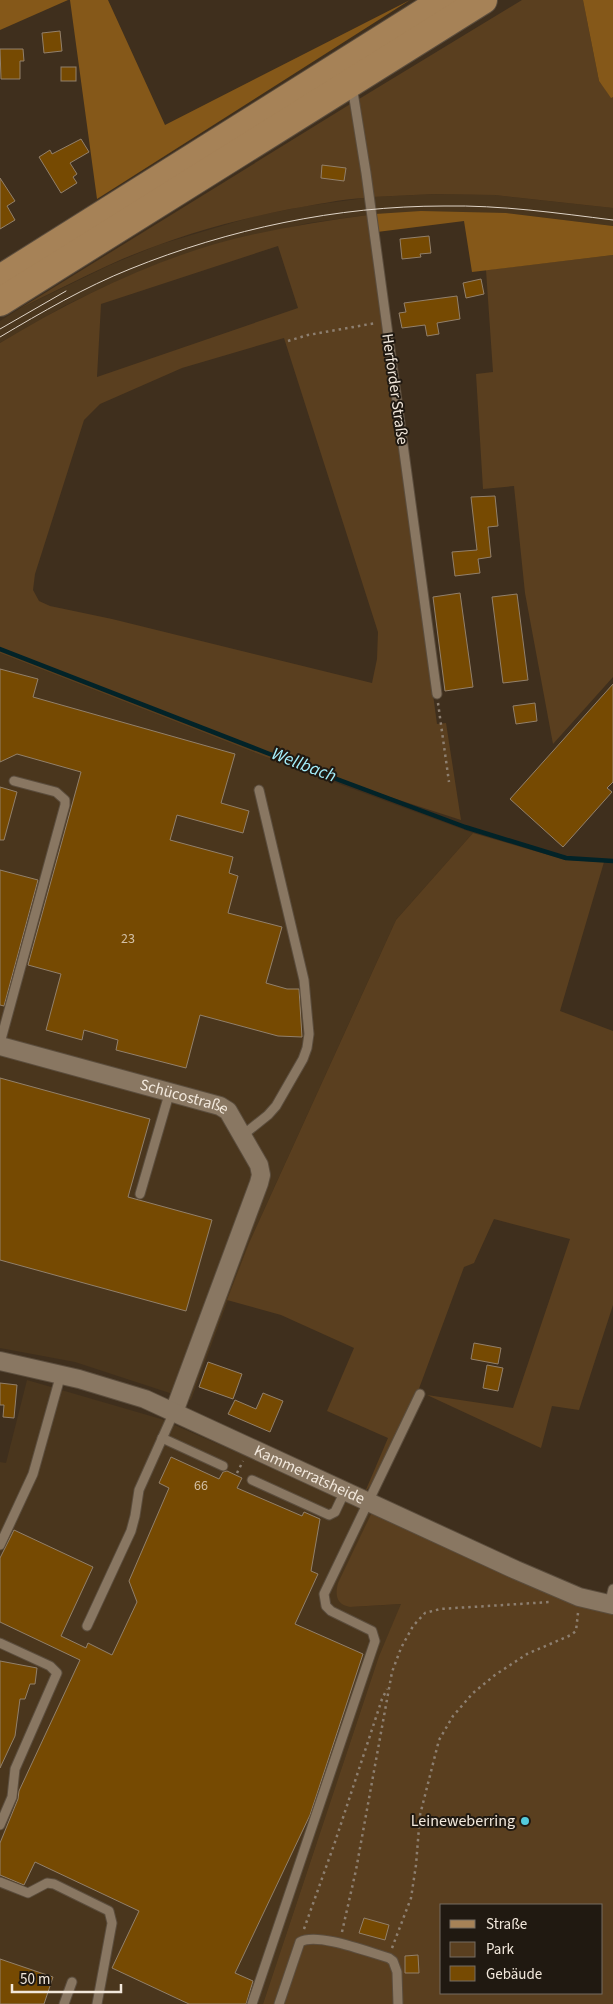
<svg xmlns="http://www.w3.org/2000/svg" width="613" height="2004" font-family="'Source Sans 3',sans-serif">
<style>
.built{fill:#4a361d}
.green{fill:#5a3f1f;fill-rule:evenodd}
.forest{fill:#855819}
.lines{fill:none;stroke-linecap:round;stroke-linejoin:round}
.stream{stroke:#022328;stroke-width:4.5}
.building{fill:#764a02;stroke:#92806b}
.lane-casing{stroke:#5b4d3d;stroke-width:11}
.street-casing{stroke:#5b4d3d;stroke-width:20}
.primary-casing{stroke:#5b4d3d;stroke-width:30}
.path{stroke:#8d7f70;stroke-width:2.5;stroke-dasharray:2.5 4;stroke-linecap:butt}
.lane{stroke:#897762;stroke-width:9}
.street{stroke:#897762;stroke-width:18}
.primary{stroke:#a68257;stroke-width:28}
.tram{stroke:#dfd4c7;stroke-width:1}
.poi-dot{fill:#53cadc;stroke:#201911;stroke-width:2}
.labels{text-anchor:middle;dominant-baseline:central;stroke-width:4;stroke-linejoin:round;paint-order:stroke}
.number-label{font-size:14px;fill:#d3c0a6}
.street-label{font-size:16px;fill:#f2e8dc;stroke:#201911}
.poi-label{font-size:16px;fill:#f2e8dc;stroke:#201911;text-anchor:end}
.water-label{font-size:18px;font-style:italic;fill:#a5f0fd;stroke:#201911}
</style>
<rect width="100%" height="100%" fill="#3f2f1d"/>
<g class="built">
<path d="M434,194L495,195L613,208V226L506,213L375,214L309,223L214,245L166,261L117,281L66,305L0,343V321L19,309L110,265L158,245L255,216L306,206L372,197Z"/>
<path d="M0,653L266,757L473,833L396,920L249,1243L191,1400L75,1362L0,1348Z"/>
<path d="M27,1380L161,1419L372,1512L337,1589L350,1607L402,1604L379,1656L263,2004H0V1462L6,1463Z"/>
</g>
<g class="green">
<path d="M522,0H583L599,81L611,97H613V208L495,195L434,194L372,197L359,99Z"/>
<path d="M352,103L366,198C341,199 315,205 290,209C228,221 166,239 109,265C78,279 49,294 19,309Z"/>
<path d="M368,215L437,724L446,723L461,820L266,757L0,653V343C68,302 138,267 215,244C265,230 316,222 368,215ZM278,246L298,308L97,377L101,304ZM284,338L378,632L377,659L372,683L112,619L50,606L39,601L33,590L35,574L84,420L100,404L182,368Z"/>
<path d="M613,255V677L553,744L525,593L514,486L483,489L476,374L493,372L486,270Z"/>
<path d="M473,833L566,860L604,862L560,1011L613,1031V1305L579,1410L552,1406L541,1448L427,1395L513,1408L570,1239L494,1219L474,1263L464,1267L417,1394L371,1485L365,1492L388,1438L327,1411L354,1348L281,1315L227,1300L249,1243L396,920Z"/>
<path d="M372,1512L613,1611V2004H263L379,1656L401,1604L350,1607C336,1604 335,1595 338,1583ZM442,1905H602V1993H442Z"/>
</g>
<g class="forest">
<path d="M0,0H68L0,30Z"/>
<path d="M70,0H108L165,125L410,0L97,199Z"/>
<path d="M583,0H613V97L611,98L599,81Z"/>
<path d="M421,211L506,213L613,226V255L472,272L464,221L377,232L375,214Z"/>
</g>
<g class="lines">
<path class="stream" d="M0,649L267,753L465,827L566,858L613,861"/>
</g>
<g class="building">
<path d="M60,31L62,51L44,53L42,33Z"/>
<path d="M0,49H23L24,61H20V79H1Z"/>
<rect x="61" y="67" width="15" height="14"/>
<path d="M81,139L89,152L70,163L77,174L73,177L77,183L61,193L39,157L50,150L52,154Z"/>
<path d="M322,165L346,168L344,181L321,178Z"/>
<path d="M0,178L15,201L7,206L15,220L0,229Z"/>
<path d="M429,236L431,253L420,254L421,257L402,259L400,239Z"/>
<path d="M481,279L484,294L466,298L463,283Z"/>
<path d="M457,296L460,319L437,323L439,334L427,336L425,325L402,328L399,313L406,312L404,303Z"/>
<path d="M495,496L498,526L488,527L491,557L478,559L480,573L455,576L452,552L477,550L471,497Z"/>
<path d="M460,593L473,687L445,691L433,597Z"/>
<path d="M517,594L528,680L503,683L492,597Z"/>
<path d="M0,669L38,679L33,697L235,754L221,803L249,811L243,833L177,815L170,840L233,857L229,873L238,876L228,913L282,927L266,983L287,989H299L302,1037L278,1036L200,1015L186,1068L116,1050L118,1040L84,1030L82,1040L46,1030L61,974L28,965L81,772L17,754L0,762Z"/>
<path d="M613,684V782L607,788L612,792L563,847L510,799Z"/>
<path d="M535,703L537,721L516,724L513,706Z"/>
<path d="M0,787L17,792L4,840H0Z"/>
<path d="M0,870L38,880L4,1006L0,1005Z"/>
<path d="M0,1078L150,1119L128,1197L212,1220L186,1311L0,1260Z"/>
<path d="M474,1343L501,1348L498,1364L471,1359Z"/>
<path d="M208,1362L242,1374L233,1399L199,1387Z"/>
<path d="M487,1365L503,1368L498,1391L483,1388Z"/>
<path d="M0,1383L17,1385L14,1418L3,1417L4,1405H0Z"/>
<path d="M263,1393L283,1401L270,1432L228,1414L235,1400L256,1409Z"/>
<path d="M171,1457L219,1479L223,1472L227,1471L242,1478L237,1488L302,1516L304,1512L320,1519L311,1571L318,1574L295,1624L363,1654L310,1815L235,1973L253,1981L246,2004H189L112,1968L139,1911L35,1862L24,1885L0,1875V1843L18,1799L19,1791L80,1660L0,1622V1558L14,1530L93,1567L61,1636L86,1648L88,1643L112,1655L137,1602L129,1581L169,1488L159,1483Z"/>
<path d="M0,1661L37,1668L35,1684H30L25,1699H20L15,1736L0,1768Z"/>
<path d="M364,1918L389,1925L385,1940L359,1933Z"/>
<path d="M418,1955L419,1973H405V1956Z"/>
<path d="M0,1959L53,1977L44,2004H0Z"/>
</g>
<g class="lines">
<defs>
<g id="lane">
<path d="M352,86L366,173L437,694"/>
<path d="M0,1043L65,805V800L56,792L14,781"/>
<path d="M243,1135L268,1115L276,1106L303,1059L307,1048L309,1034L304,980L259,790"/>
<path d="M140,1194L170,1091"/>
<path d="M162,1438L223,1466"/>
<path d="M252,1480L329,1515L335,1512L345,1491"/>
<path d="M0,1545L33,1474L61,1374"/>
<path d="M609,1605L613,1589"/>
<path d="M87,1626L131,1531L135,1516L139,1490L174,1412"/>
<path d="M0,1643L50,1666L57,1673L15,1769L12,1797L0,1825"/>
<path d="M0,1882L28,1893L47,1883L54,1884L109,1911L112,1923L97,2004"/>
<path d="M64,2004L72,1982"/>
<path d="M252,2004L375,1641L372,1631L331,1611L326,1606L324,1594L420,1394"/>
<path d="M279,2004L300,1942C317,1932 368,1952 389,1958L393,1961L397,1972L398,2004"/>
</g>
<g id="street">
<path id="s1" d="M0,1046L220,1106L228,1111L259,1165L261,1175L259,1183L174,1412"/>
<path id="s2" d="M0,1361L79,1379L145,1399L516,1570L579,1597L613,1605"/>
</g>
<g id="primary">
<path d="M0,279L444,0"/>
<path d="M0,302L483,0"/>
</g>
</defs>
<use href="#lane" class="lane-casing"/>
<use href="#street" class="street-casing"/>
<use href="#primary" class="primary-casing"/>
<g class="path">
<path d="M288,341L308,335L376,323"/>
<path d="M438,703L449,782"/>
<path d="M237,1473L243,1461"/>
<path d="M304,1929L335,1842L382,1699L387,1689"/>
<path d="M342,1932L356,1870L392,1672L401,1648L413,1626L425,1613L440,1609L550,1602"/>
<path d="M392,1948L411,1898L416,1865L420,1815L439,1740L453,1716L473,1693L495,1675L527,1654L571,1635L576,1631L578,1613"/>
</g>
<use href="#lane" class="lane"/>
<use href="#street" class="street"/>
<use href="#primary" class="primary"/>
<g class="tram">
<path d="M0,329L66,291"/>
<path d="M0,337C42,312 85,287 130,269C229,229 337,206 444,206C501,205 557,213 613,220"/>
</g>
</g>
<circle class="poi-dot" cx="525" cy="1821" r="5"/>
<g class="labels">
<g class="number-label">
<text x="128" y="939">23</text>
<text x="201" y="1486">66</text>
</g>
<g class="street-label">
<text transform="translate(395 389) rotate(82)">Herforder Straße</text>
<text stroke="none"><textPath href="#s1" startOffset="191">Schücostraße</textPath></text>
<text stroke="none"><textPath href="#s2" startOffset="331">Kammerratsheide</textPath></text>
</g>
<g class="poi-label">
<text x="515" y="1821">Leineweberring</text>
</g>
<g class="water-label">
<text transform="translate(304 765) rotate(21)">Wellbach</text>
</g>
</g>
<rect x="440" y="1904" width="162" height="90" fill="#201911" stroke="#746c62"/>
<rect x="450" y="1920" width="25" height="8" fill="#a68257" stroke="#746c62"/>
<text x="486" y="1929" font-size="15" fill="#f2e8dc">Straße</text>
<rect x="450" y="1942" width="25" height="15" fill="#5a3f1f" stroke="#746c62"/>
<text x="486" y="1954" font-size="15" fill="#f2e8dc">Park</text>
<rect x="450" y="1966" width="25" height="15" fill="#764a02" stroke="#746c62"/>
<text x="486" y="1979" font-size="15" fill="#f2e8dc">Gebäude</text>
<path d="M12 1984v8h109v-8" fill="none" stroke="#f2e8dc" stroke-width="2.5"/>
<text x="20" y="1984" font-size="15" fill="#f2e8dc" stroke="#201911" stroke-width="4" paint-order="stroke">50 m</text>
</svg>
